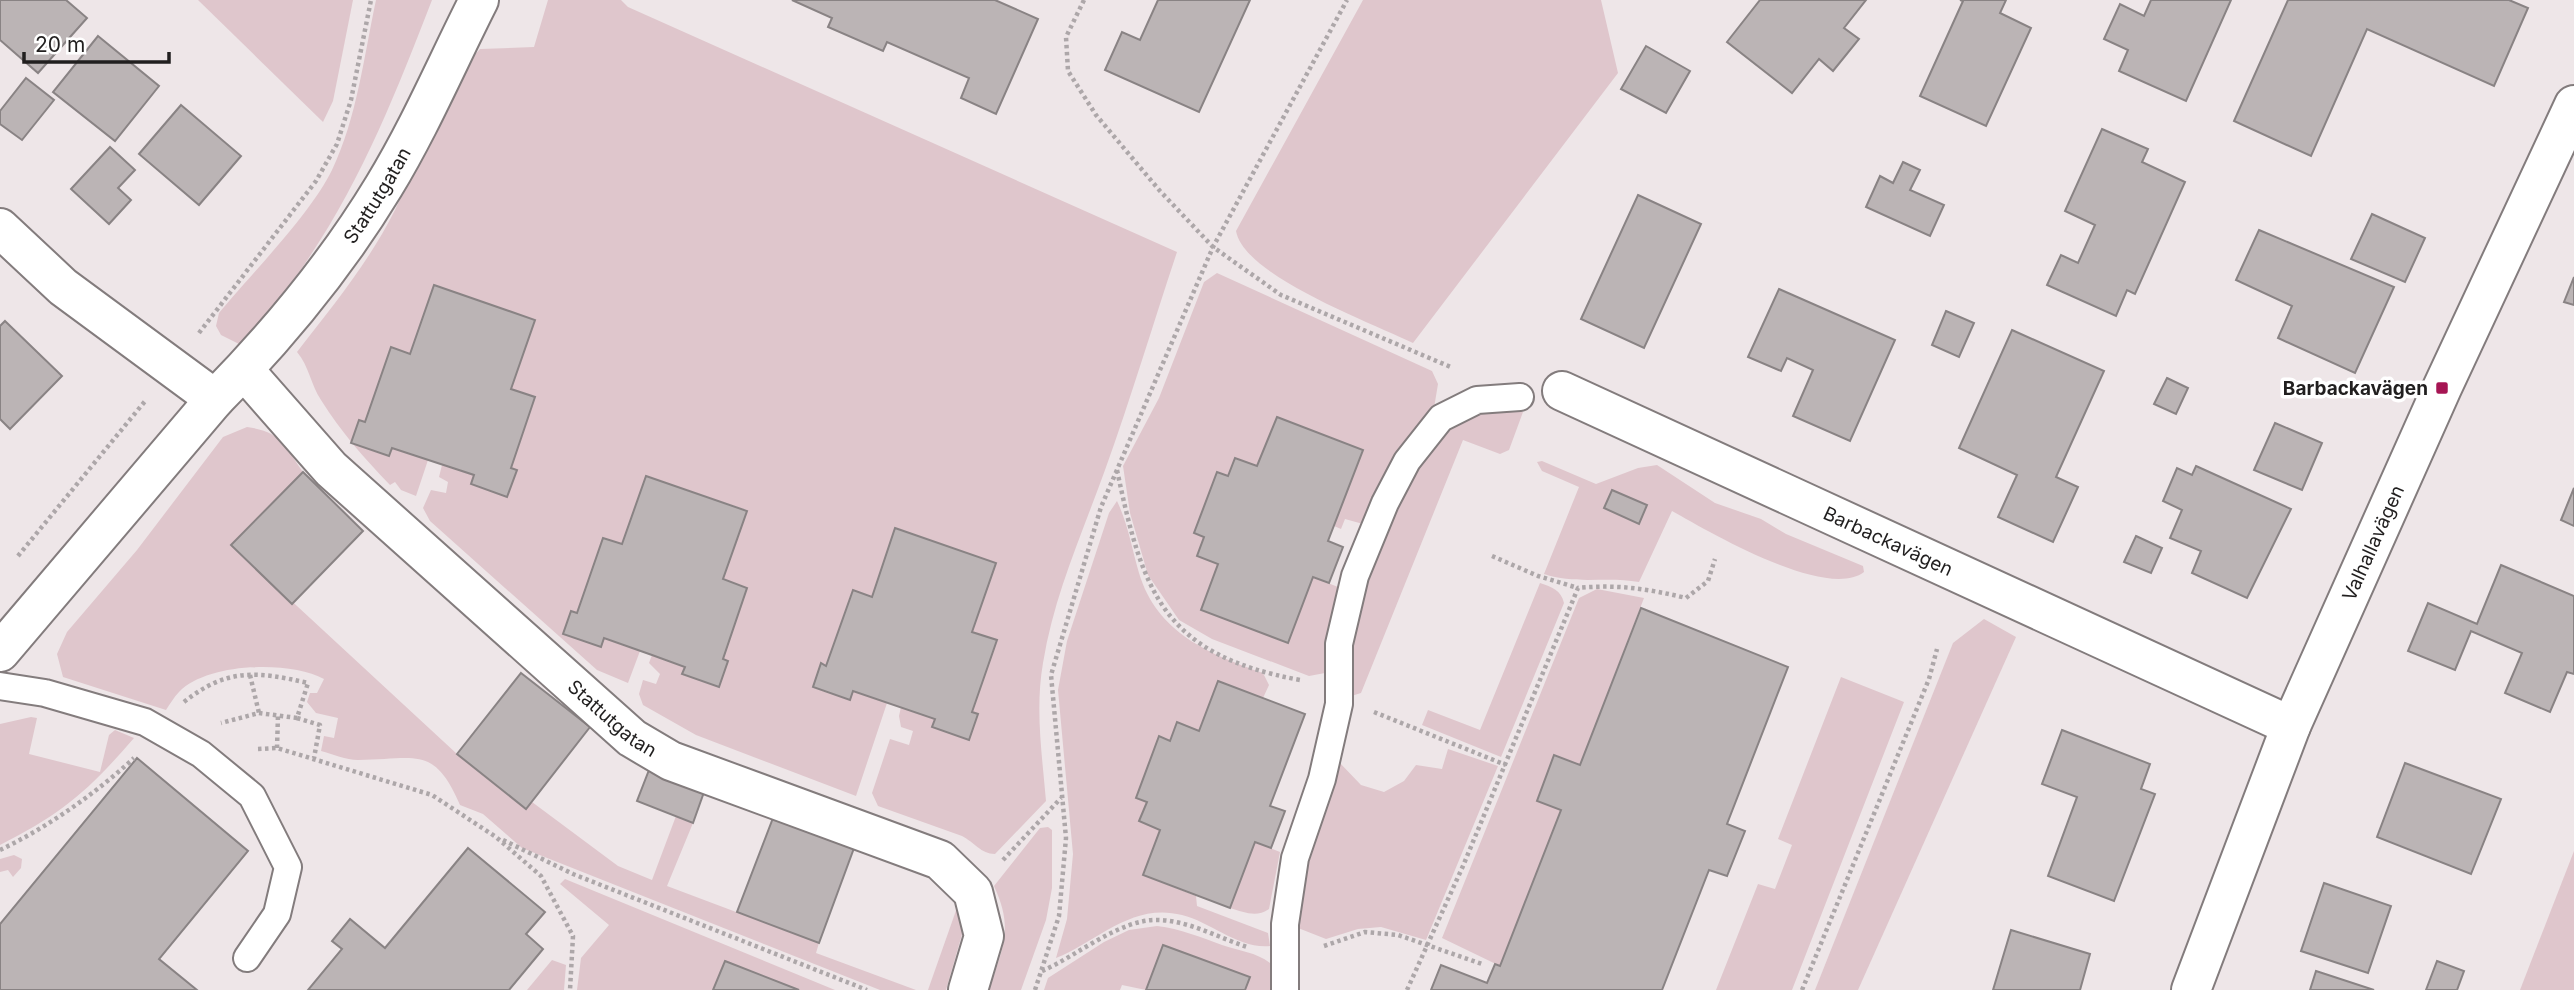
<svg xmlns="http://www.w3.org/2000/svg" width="2574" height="990" font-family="Inter,sans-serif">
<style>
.green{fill:#dfc6cc}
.building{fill:#bbb4b5;stroke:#898384;stroke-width:2}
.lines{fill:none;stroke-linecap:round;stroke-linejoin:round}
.lane-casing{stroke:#837c7d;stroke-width:30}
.street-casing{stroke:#837c7d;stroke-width:42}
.path{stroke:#ada7a9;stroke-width:4.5;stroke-dasharray:3.5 3.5;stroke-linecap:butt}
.lane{stroke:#fff;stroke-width:26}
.street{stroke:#fff;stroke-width:38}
.poi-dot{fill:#a61553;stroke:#fff;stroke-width:2.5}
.labels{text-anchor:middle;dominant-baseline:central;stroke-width:7;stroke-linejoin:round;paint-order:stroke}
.street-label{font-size:19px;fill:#211f1f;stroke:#fff}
.poi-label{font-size:19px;font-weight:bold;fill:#211f1f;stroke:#fff;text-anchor:end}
</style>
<rect width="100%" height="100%" fill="#eee6e8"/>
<g class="green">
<path d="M198,0H353L333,101L323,122Z"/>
<path d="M376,0H432C398,88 363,177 310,256C290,287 264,316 241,345L221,335L216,326L219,313C252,273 310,215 332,170C357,118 364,56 376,0Z"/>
<path d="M548,0H621L628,7L1177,252C1153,324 1131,398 1105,470C1082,534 1054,595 1043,663C1035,709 1042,754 1046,801L995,854C981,854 974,842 962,836L878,806L872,793L890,739L909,745L913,731L901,727L899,716L901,707L935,719L932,727L972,712L996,640L972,632L996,563L896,528L872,597L852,591L826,666L821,664L813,687L850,700L853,691L887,703L856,796L696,735L643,705L639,694L643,680L656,684L660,674L649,663L652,655L685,667L683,674L719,687L728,662L723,659L747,588L723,579L746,510L646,476L622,544L603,538L577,613L571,611L604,638L640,651L628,683L597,670L430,521L423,508L431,490L446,493L448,482L439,477L442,465L474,475L471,484L507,496L517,470L511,468L535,397L511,389L534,320L434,285L410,354L391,347L365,422L359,420L351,443L388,456L392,448L428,460L416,496L401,490L395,482L390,485C364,458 341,432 321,400C311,385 309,366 297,352C332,307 369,262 395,210C421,157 438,91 480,49L534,47Z"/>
<path d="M1363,0H1601L1618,73L1413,343C1372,323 1244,276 1236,231Z"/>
<path d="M1217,273L1432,371L1438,384L1433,414L1363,524L1345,519L1341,529L1334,526L1363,450L1277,417L1257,466L1235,458L1228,476L1217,472L1194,533L1204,537L1198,556L1218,564L1201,610L1288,643L1313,577L1338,587L1326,641L1325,673L1309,676L1212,639L1179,620L1148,575L1130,513L1123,466L1159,398L1204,282Z"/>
<path d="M1512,406L1523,412L1509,450L1500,454L1463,440L1361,693L1348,697C1348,685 1346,672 1346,660C1351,595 1402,467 1451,424C1466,411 1493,410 1512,406Z"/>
<path d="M247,427C282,432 284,445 303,472L231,545L457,754L526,809L532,802L618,866L652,880L676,816L693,823L667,886L819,943L816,953L916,990H880L522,848L483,814L460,805C434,744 415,760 358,760C346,760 333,754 321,751L324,736L334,738L338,718L316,713L307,702L310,693H317L324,679C289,660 207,663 179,692C174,697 170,704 166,710L63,677L57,654L67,632L137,550L223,437Z"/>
<path d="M1542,461L1596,484L1638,468L1657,465L1715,503L1761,519L1786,534L1863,566L1864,572C1826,601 1708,531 1672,511L1639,582C1607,576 1576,585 1544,574L1579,487L1542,471L1537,462Z"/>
<path d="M1117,501C1128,524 1132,549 1139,573C1157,633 1209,654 1263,673L1269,685L1263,698L1218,681L1199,731L1177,723L1170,741L1159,737L1136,797L1147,802L1139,821L1160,830L1143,875L1196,896L1197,906L1268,933L1270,946C1238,949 1211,922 1182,915C1132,902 1098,941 1056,958L1067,919L1073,854L1058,690L1067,641L1109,513Z"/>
<path d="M1540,583C1552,587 1561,590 1564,603L1501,757L1422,725L1428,710L1480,730Z"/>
<path d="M1597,589L1644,598L1580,765L1554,756L1537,801L1561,810L1500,966L1442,938L1579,598Z"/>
<path d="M1984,619L2016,637L1858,990H1815L1953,643Z"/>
<path d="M1841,677L1904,702L1792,990H1716L1758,884L1775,889L1792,845L1778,839Z"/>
<path d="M31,717L37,718L29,754L100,772L109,735L115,730L134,738C88,791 63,813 0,845V724Z"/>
<path d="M1448,749L1498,766L1426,940L1381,927L1358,929L1326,939L1293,926L1295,900L1338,761L1361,785L1384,792L1404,781L1416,765L1442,769Z"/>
<path d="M1048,827L1052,830V888L1046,920L1021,990H989C1003,947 1014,929 994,886L1040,828Z"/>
<path d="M1255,842L1280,852L1269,909C1256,918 1244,912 1230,908Z"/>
<path d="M2574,851V990H2520Z"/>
<path d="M14,855L22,859L21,868L13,877L8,870L0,872V859Z"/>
<path d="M565,879L835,990H799L725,961L713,990H577L581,958L609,925L560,884Z"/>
<path d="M959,902L965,924L946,990H928Z"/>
<path d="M1157,926C1181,929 1200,937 1222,945C1239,951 1256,952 1270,963V990H1245L1250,977L1163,945L1146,990L1122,985L1120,990H1044L1048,978L1104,942L1129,930Z"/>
<path d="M552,960L566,965L564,990H527Z"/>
</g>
<g class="building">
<path d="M0,0H66L87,18L38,73L0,40Z"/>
<path d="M792,0H995L1038,19L996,114L961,98L969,78L887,42L883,51L828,27L832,18Z"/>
<path d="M1158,0H1250L1199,112L1105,70L1122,32L1140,40Z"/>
<path d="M1760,0H1866L1844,28L1859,39L1833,71L1819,59L1792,93L1727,42Z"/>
<path d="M1960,0H2006L2000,13L2031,28L1986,126L1920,96L1963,1Z"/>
<path d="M2151,0H2231L2186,101L2119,71L2128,50L2104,39L2120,4L2144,16Z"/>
<path d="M2288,0H2509L2528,8L2494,86L2367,29L2311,156L2234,121Z"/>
<path d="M98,36L159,86L115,141L53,92Z"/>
<path d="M1646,46L1690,71L1666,113L1621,89Z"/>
<path d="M26,78L54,100L22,140L0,124V111Z"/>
<path d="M181,105L241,156L199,205L139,154Z"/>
<path d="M2102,129L2148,149L2142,162L2185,182L2135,294L2127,290L2116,316L2047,285L2061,255L2078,263L2095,225L2065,211Z"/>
<path d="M110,147L135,170L118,188L131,200L109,224L71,189Z"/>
<path d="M1903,162L1920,170L1910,190L1944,205L1930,236L1866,207L1880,176L1893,183Z"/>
<path d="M1638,195L1701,224L1644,348L1581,319Z"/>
<path d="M2372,214L2425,238L2405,282L2351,259Z"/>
<path d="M2259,230L2394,287L2355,373L2278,338L2292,306L2236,280Z"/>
<path d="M2574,277V305L2564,302Z"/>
<path d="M434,285L535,320L511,389L535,397L511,468L517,470L507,497L471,484L474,475L392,448L389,456L351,443L359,420L365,422L391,347L410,354Z"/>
<path d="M1779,289L1895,340L1850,441L1793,416L1813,370L1787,358L1781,371L1748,357Z"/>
<path d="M1946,311L1974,323L1959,357L1932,345Z"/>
<path d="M5,321L62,376L10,429L0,419V326Z"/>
<path d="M2012,330L2104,371L2056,477L2078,487L2053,542L1998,517L2017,475L1959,448Z"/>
<path d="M2167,378L2188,388L2176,414L2154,404Z"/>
<path d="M1277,417L1363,450L1328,541L1343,547L1329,583L1313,577L1288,643L1201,610L1218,564L1197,556L1204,537L1194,533L1217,472L1228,476L1235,458L1257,466Z"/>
<path d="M2275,423L2322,443L2302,490L2254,470Z"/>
<path d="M2196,466L2291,509L2247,598L2192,573L2201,551L2170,538L2182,510L2163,501L2177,468L2192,475Z"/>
<path d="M303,472L363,531L292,604L231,545Z"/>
<path d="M646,476L747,511L723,579L747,588L723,659L728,661L719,687L682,674L685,667L652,655L604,638L601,647L563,634L571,611L577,613L603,538L622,544Z"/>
<path d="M2574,488V526L2561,520Z"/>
<path d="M1612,490L1647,505L1639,524L1604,508Z"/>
<path d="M895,528L996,563L972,632L997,640L972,712L978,714L969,740L932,727L935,719L853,691L850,700L813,687L821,663L826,666L853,590L872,597Z"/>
<path d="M2136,536L2162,548L2151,573L2124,562Z"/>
<path d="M2501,565L2574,596V674L2567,672L2550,712L2505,693L2522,653L2471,631L2455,670L2408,651L2428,603L2477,624Z"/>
<path d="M1641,608L1788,667L1727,824L1745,831L1727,876L1709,870L1662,990H1431L1441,965L1487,983L1495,964L1500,966L1561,810L1537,801L1554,755L1580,765Z"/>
<path d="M521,673L590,727L526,809L457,754Z"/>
<path d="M1218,681L1305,714L1270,806L1285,811L1271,848L1255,842L1230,908L1143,875L1160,830L1139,821L1147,802L1136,798L1159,736L1170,741L1177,722L1199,731Z"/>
<path d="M2062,730L2150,764L2141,789L2155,794L2114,901L2048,876L2077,797L2042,784Z"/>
<path d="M137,758L248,851L159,959L197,990H0V924Z"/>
<path d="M2405,763L2501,799L2471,874L2377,837Z"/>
<path d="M649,770L704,792L693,823L637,801Z"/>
<path d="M773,818L854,848L819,943L737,912Z"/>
<path d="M468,848L545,912L526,934L543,949L509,990H308L342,949L332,941L350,919L385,948Z"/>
<path d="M2324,883L2391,906L2368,973L2301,951Z"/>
<path d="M2011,930L2090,954L2080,990H1993Z"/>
<path d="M1163,945L1250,977L1245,990H1146Z"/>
<path d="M725,961L799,990H713Z"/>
<path d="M2437,961L2464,971L2457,990H2426Z"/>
<path d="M2316,971L2374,990H2310Z"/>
</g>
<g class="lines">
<defs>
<g id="lane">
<path d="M0,686L45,693L145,722L201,754L252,796L288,867L277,914L247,958"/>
<path d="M1285,990V924L1295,858L1322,779L1339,704V644L1355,576L1385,503L1407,461L1441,418L1477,400L1520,397"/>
</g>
<g id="street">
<path d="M0,228L63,287L215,399"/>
<path id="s1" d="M244,370L331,469L632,738L671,761L940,860L973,892L984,936L968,990"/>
<path id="s2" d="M1562,391L2291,726"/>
<path id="s3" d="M0,652L215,399C277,336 338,262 384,186C420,127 448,61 479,0"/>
<path id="s4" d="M2191,990L2291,726L2442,388L2574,105"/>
</g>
</defs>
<use href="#lane" class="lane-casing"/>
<use href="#street" class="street-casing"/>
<g class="path">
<path d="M1084,0L1066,37L1068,71L1096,115L1160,191L1213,247L1281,295L1453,368"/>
<path d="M199,333L316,181L337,144L351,100L371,0"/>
<path d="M1117,470C1143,594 1164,655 1300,680"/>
<path d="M18,556L146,400"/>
<path d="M1492,556L1538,576L1578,588"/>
<path d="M250,675L259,713"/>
<path d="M184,702C227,668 256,671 308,683L297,718L259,713L221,723"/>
<path d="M1374,712L1506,765"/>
<path d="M297,718L320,725L314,758"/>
<path d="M277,748L278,715"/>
<path d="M258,749L277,748L432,795L496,837L541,876L573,936L570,990"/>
<path d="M503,840L573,874L867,990"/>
<path d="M0,850C48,827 95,794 134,758"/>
<path d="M1003,860L1061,798"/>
<path d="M1324,946L1365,932L1398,935L1482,964"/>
<path d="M1042,971C1077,956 1121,918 1159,920C1190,921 1219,938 1247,947"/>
<path d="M1035,990L1059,916L1066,838L1051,675L1101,507L1213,247L1347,0"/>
<path d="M1407,990L1463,866L1578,588C1617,584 1649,589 1686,598L1708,581L1715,559"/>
<path d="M1802,990L1929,679L1937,649"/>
</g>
<use href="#lane" class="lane"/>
<use href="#street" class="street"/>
</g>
<rect class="poi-dot" x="2435" y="381" width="14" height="14" rx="3.5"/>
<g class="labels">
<g class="street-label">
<text stroke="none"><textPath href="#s3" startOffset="593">Stattutgatan</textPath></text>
<text stroke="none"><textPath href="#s2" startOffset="359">Barbackavägen</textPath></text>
<text stroke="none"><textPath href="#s4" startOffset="483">Valhallavägen</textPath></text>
<text stroke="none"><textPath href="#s1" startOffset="508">Stattutgatan</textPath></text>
</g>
<g class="poi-label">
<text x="2428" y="388">Barbackavägen</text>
</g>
</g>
<path d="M24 52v10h145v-10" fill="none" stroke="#211f1f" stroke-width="3.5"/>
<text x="35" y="52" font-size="21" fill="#211f1f" stroke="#ffffff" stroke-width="5" paint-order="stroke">20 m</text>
</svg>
